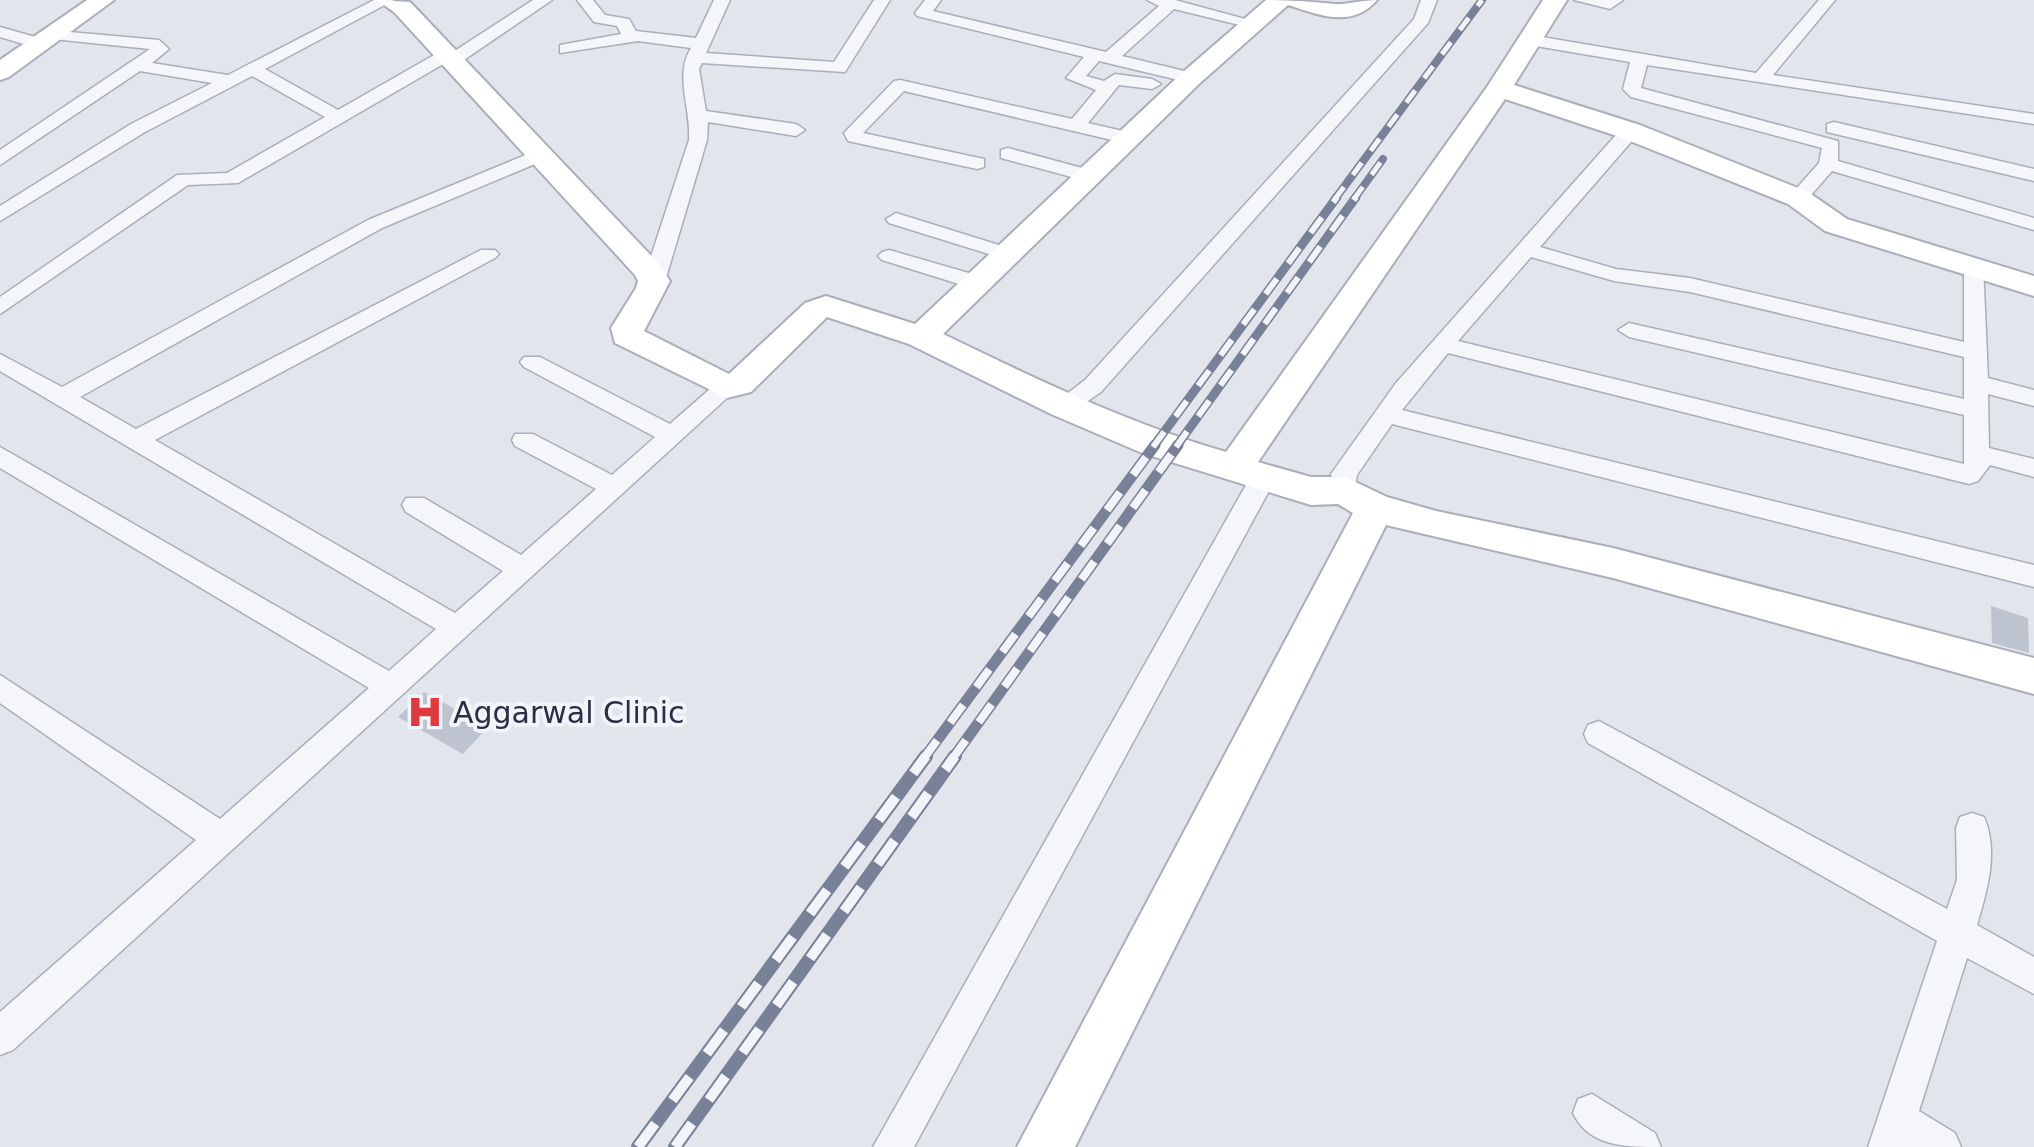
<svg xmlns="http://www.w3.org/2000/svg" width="2034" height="1147" font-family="'DejaVu Sans',sans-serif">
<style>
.building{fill:#bec3d0}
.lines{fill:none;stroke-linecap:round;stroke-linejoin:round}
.street-casing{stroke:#aaaeba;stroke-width:3}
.secondary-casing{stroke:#aaaeba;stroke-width:4}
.street{fill:#f5f6fa;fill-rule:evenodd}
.secondary{fill:#fff;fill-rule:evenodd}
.rail-far3-casing{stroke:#798198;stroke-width:8}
.rail-far2-casing{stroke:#798198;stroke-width:9}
.rail-far1-casing{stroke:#798198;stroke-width:11}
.rail-casing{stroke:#798198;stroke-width:14}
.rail-far3{stroke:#f2f4f9;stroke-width:5;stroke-dasharray:15;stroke-linecap:butt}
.rail-far2{stroke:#f2f4f9;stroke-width:6;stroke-dasharray:19;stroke-linecap:butt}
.rail-far1{stroke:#f2f4f9;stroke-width:8;stroke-dasharray:22;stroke-linecap:butt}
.rail{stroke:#f2f4f9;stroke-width:10;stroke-dasharray:29;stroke-linecap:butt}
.labels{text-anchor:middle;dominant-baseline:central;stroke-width:8;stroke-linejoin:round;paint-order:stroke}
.poi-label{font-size:30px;fill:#282f46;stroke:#f2f4f9;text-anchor:start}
</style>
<rect width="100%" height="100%" fill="#e2e5ec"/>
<g class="building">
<path d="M1991,606L2028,618L2029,653L1992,643Z"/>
<path d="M424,692L488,727L463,754L398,717Z"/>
</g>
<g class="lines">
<defs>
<g id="street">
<path d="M374,0H394L265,69L338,110L441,51L453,52L533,0H552L458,64L445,63L238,183L188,185L0,314V297L177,175L227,173L325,117L252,76L145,132L0,221V206L131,124L212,83L140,71L0,165V150L150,49L53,39L47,38V30L159,40L169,49L152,63L228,75Z"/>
<path d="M577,0H593L605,15L629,19L636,31L696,38L714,0H730L706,53L834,62L874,0H890L845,72L702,63L699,69L706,111L796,124L805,130L796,136L708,122L707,140L665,281L654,287L643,281L689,140C691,108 674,75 691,48L638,41L560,53V45L621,34L617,26L594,22Z"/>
<path d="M925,0H941L933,11L1106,52L1159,6L1147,0H1175L1260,23L1252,28L1174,9L1122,56L1197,74V82L1191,83L1099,61L1086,76L1104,81L1115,74L1152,79L1161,84L1152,89L1119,85L1088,123L1136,134V142L1129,144L904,91L863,133L984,159V167L977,169L848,141L844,133L894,81L900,80L1072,119L1096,90L1066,78L1084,57L917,16L915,13Z"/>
<path d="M1421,0H1437L1428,23L1101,392L1072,412H1054L1051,406L1085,380L1414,19Z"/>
<path d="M1574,0H1623L1610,9Z"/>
<path d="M1819,0H1835L1773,75L2034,114V124L1647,65L1641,88L1838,141V161L2034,218V230L1832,171L1805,202H1791L1788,198L1819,163L1822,148L1631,97L1623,89L1630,62L1530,45L1522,40L1530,35L1756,73Z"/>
<path d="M0,27L46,40L48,44L40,49L0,37Z"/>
<path d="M1834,122L2034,169V181L1827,132V124Z"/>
<path d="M1630,125L1637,127V135L1540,247L1616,269L1690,278L1964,342V269L1975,263L1983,264L1988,378L2034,390V406L1988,394L1989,448L2034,459V477L1990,465L1978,481L1969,484L1448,353L1402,410L2034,565V587L1392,424L1357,475L1354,497H1336L1331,474L1396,383L1623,127ZM1531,257L1614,281L1690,292L1964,357V399L1629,323L1618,330L1629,337L1964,415V464L1458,341Z"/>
<path d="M1008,148L1097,172L1100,176L1090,182L1001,158V150Z"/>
<path d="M540,149L547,151V159L382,228L80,397L136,429L481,250H495L499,254L495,258L155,440L455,613L503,571L406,512L402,505L406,498H424L521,555L596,489L515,446L512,440L515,434H533L612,475L655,437L524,367L520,362L524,357H540L670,424L719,381H735L739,387L13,1050L0,1055V1012L196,840L0,703V675L220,819L369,688L0,468V447L389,671L436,629L0,371V354L62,387L368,220Z"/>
<path d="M896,213L1015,250L1019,254L1008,260L889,223L886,219Z"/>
<path d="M889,250L986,278L989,283L978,290L882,260L878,256L882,252Z"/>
<path d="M1264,467L1273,470L1277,476L914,1147H873L1251,476L1255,470Z"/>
<path d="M1599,721L1947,909L1957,880L1956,828L1960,817L1972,813L1984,817C1999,852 1987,891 1977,925L2034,957V994L1967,958L1919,1111L1955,1133L1961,1147H1868L1937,941L1588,743L1584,734L1588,725Z"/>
<path d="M1592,1094L1655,1133L1661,1147C1626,1147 1589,1147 1573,1113L1578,1099Z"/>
</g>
<g id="secondary">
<path d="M87,0H114L9,77L0,80V60Z"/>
<path d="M377,0L410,2L659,264L670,281L644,331L729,374L805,303L826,296L915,324L1182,73L1266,0C1290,0 1312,2 1335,4C1345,5 1363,0 1377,0C1352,29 1319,15 1288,5L1200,83L943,334C1036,379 1127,423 1226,452L1487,87L1543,0H1567L1514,85L1640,125L1808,192L1847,219L2034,276V296L1825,231L1788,204L1620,137L1505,99L1258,462L1311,477H1345L1387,497L1436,511L1613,548L2034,658V694L1613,578L1386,525L1075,1147H1017L1353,513L1338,504L1311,505L1142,453L1051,414L909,344L827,317L751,392L727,398L615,343L611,328L636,288L638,281L635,275L394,12Z"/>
</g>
</defs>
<use href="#street" class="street-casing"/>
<use href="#secondary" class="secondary-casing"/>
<use href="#street" class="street"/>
<use href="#secondary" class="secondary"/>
<defs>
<g id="rail-far3">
<path d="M1335,199L1482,0"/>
<path d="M1354,199L1383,159"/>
</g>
<g id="rail-far2">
<path d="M1153,447L1337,197"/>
<path d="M1176,447L1356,197"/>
</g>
<g id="rail-far1">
<path d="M924,758L1155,445"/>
<path d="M953,758L1178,445"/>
</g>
<g id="rail">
<path d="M638,1147L926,756"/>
<path d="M675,1147L955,756"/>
</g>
</defs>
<use href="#rail-far3" class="rail-far3-casing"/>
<use href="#rail-far2" class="rail-far2-casing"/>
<use href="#rail-far1" class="rail-far1-casing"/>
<use href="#rail" class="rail-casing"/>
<use href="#rail-far3" class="rail-far3"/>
<use href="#rail-far2" class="rail-far2"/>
<use href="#rail-far1" class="rail-far1"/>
<use href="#rail" class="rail"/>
</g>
<defs>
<symbol id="hospital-bare" viewBox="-9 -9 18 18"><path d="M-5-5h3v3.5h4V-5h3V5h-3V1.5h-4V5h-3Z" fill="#de3a3d" stroke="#f2f4f9" stroke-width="2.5" paint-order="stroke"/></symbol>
</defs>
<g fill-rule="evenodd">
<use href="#hospital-bare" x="400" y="687" width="50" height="50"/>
</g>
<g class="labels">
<g class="poi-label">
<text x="453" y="712">Aggarwal Clinic</text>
</g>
</g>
</svg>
